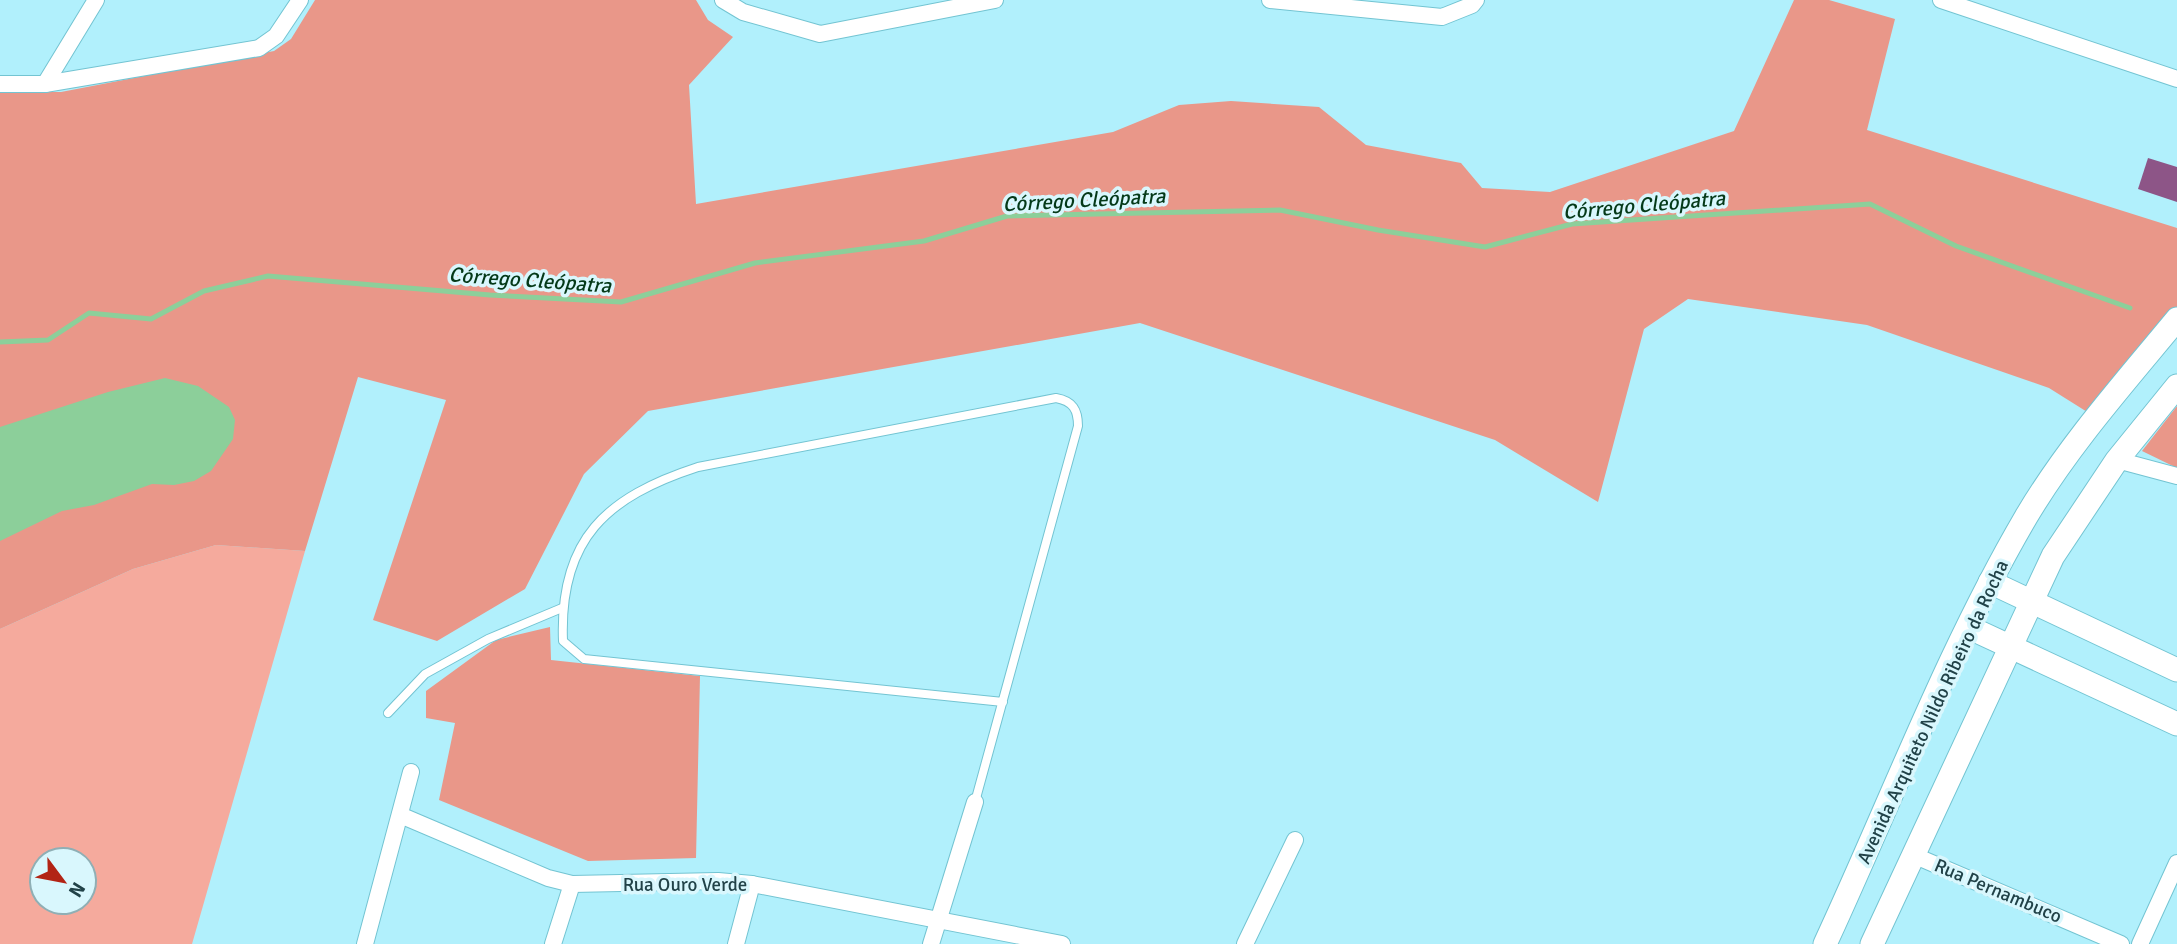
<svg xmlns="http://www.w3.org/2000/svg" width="2177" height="944" font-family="Signika,sans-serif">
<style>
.green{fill:#f5aa9d;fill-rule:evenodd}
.forest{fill:#e99789}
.water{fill:#8ccf9a}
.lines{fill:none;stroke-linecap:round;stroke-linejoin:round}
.stream{stroke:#8ccf9a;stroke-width:5}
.building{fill:#8d5587}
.service-casing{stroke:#73c4d2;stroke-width:10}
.minor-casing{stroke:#73c4d2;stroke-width:18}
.secondary-casing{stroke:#73c4d2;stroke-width:25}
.service{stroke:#fff;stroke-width:8}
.minor{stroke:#fff;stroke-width:16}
.secondary{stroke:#fff;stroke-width:23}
.labels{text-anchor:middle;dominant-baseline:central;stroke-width:7;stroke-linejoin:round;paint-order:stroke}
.street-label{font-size:19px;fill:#214248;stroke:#d9f7fd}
.water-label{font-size:21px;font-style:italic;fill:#043918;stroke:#d9f7fd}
</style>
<rect width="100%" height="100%" fill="#b1f0fc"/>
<path class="green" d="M216,545L305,551L192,944H0V629L133,569ZM42,860H84V902H42Z"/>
<g class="forest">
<path d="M315,0H696L708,20L733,37L689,85L696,204L1113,132L1179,105L1231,101L1319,107L1366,145L1461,163L1482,188L1550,192L1734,131L1794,0H1829L1895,19L1867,130L2177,228V310L2092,415L2049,388L1867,325L1688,299L1644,329L1598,502L1495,440L1140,323L648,411L584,474L525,589L437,641L373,620L446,400L358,377L305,551L216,545L133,569L0,629V92H61L274,51L291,39Z"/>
<path d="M2177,406V468L2142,451Z"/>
<path d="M550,627L551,660L700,676L696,858L588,861L439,800L455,723L426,718V691L496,640Z"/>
</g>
<path class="water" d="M165,378L198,386L229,407L235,420L233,439L211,471L194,481L174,485L152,484L94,505L62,511L0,541V427L108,392Z"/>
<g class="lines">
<path class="stream" d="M0,342L48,340L89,313L151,319L204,291L268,276L490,295L621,302L755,263L924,241L1007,216L1280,210L1378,230L1485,247L1572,224L1870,204L1956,246L2130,308"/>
</g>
<path class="building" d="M2148,158L2177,167V202L2138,189Z"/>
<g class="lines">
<defs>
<g id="service">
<path d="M388,713L425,674L488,639L562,608"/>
<path d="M975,802L1078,426C1078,410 1073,401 1056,398L698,467C606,497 559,539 563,641L584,659L1003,702"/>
</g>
<g id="minor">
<path d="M723,0L743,12L820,34L995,0"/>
<path d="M1270,0L1442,17L1472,5L1476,0"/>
<path d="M1941,0L2177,79"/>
<path d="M0,84H45L259,48L276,36L300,0"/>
<path d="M45,84L96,0"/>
<path d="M2117,460L2177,476"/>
<path d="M400,815L548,878L572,884L718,881L752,884L1062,944"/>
<path d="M1913,855L2121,944"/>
<path d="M365,944L411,772"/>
<path d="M553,944L572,884"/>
<path d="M736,944L752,884"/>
<path d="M931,944L975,802"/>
<path d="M1245,944L1295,840"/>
<path d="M2140,944L2177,863"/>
</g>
<g id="secondary">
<path d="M1990,582L2177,670"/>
<path d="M1968,627L2177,724"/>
<path d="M1825,944C1891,802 1947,652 2026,517C2068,446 2125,382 2177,319"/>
<path d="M1872,944L2053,556L2117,460L2177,386"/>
</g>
</defs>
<use href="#service" class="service-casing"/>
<use href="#minor" class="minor-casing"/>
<use href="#secondary" class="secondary-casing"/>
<use href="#service" class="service"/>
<use href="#minor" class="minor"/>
<use href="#secondary" class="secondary"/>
</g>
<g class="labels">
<g class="street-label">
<text transform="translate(1933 712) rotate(-65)">Avenida Arquiteto Nildo Ribeiro da Rocha</text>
<text x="685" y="885">Rua Ouro Verde</text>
<text transform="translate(1998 891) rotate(23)">Rua Pernambuco</text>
</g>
<g class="water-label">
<text transform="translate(1084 200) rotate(-3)">Córrego Cleópatra</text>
<text transform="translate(1644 205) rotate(-5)">Córrego Cleópatra</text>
<text transform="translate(530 280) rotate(4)">Córrego Cleópatra</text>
</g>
</g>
<g transform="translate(63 881) rotate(122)"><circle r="33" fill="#d9f7fd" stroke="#8fafb5" stroke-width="2"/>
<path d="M0-5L12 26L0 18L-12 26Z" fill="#b22415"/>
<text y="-10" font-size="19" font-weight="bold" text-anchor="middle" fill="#214248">N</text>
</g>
</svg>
